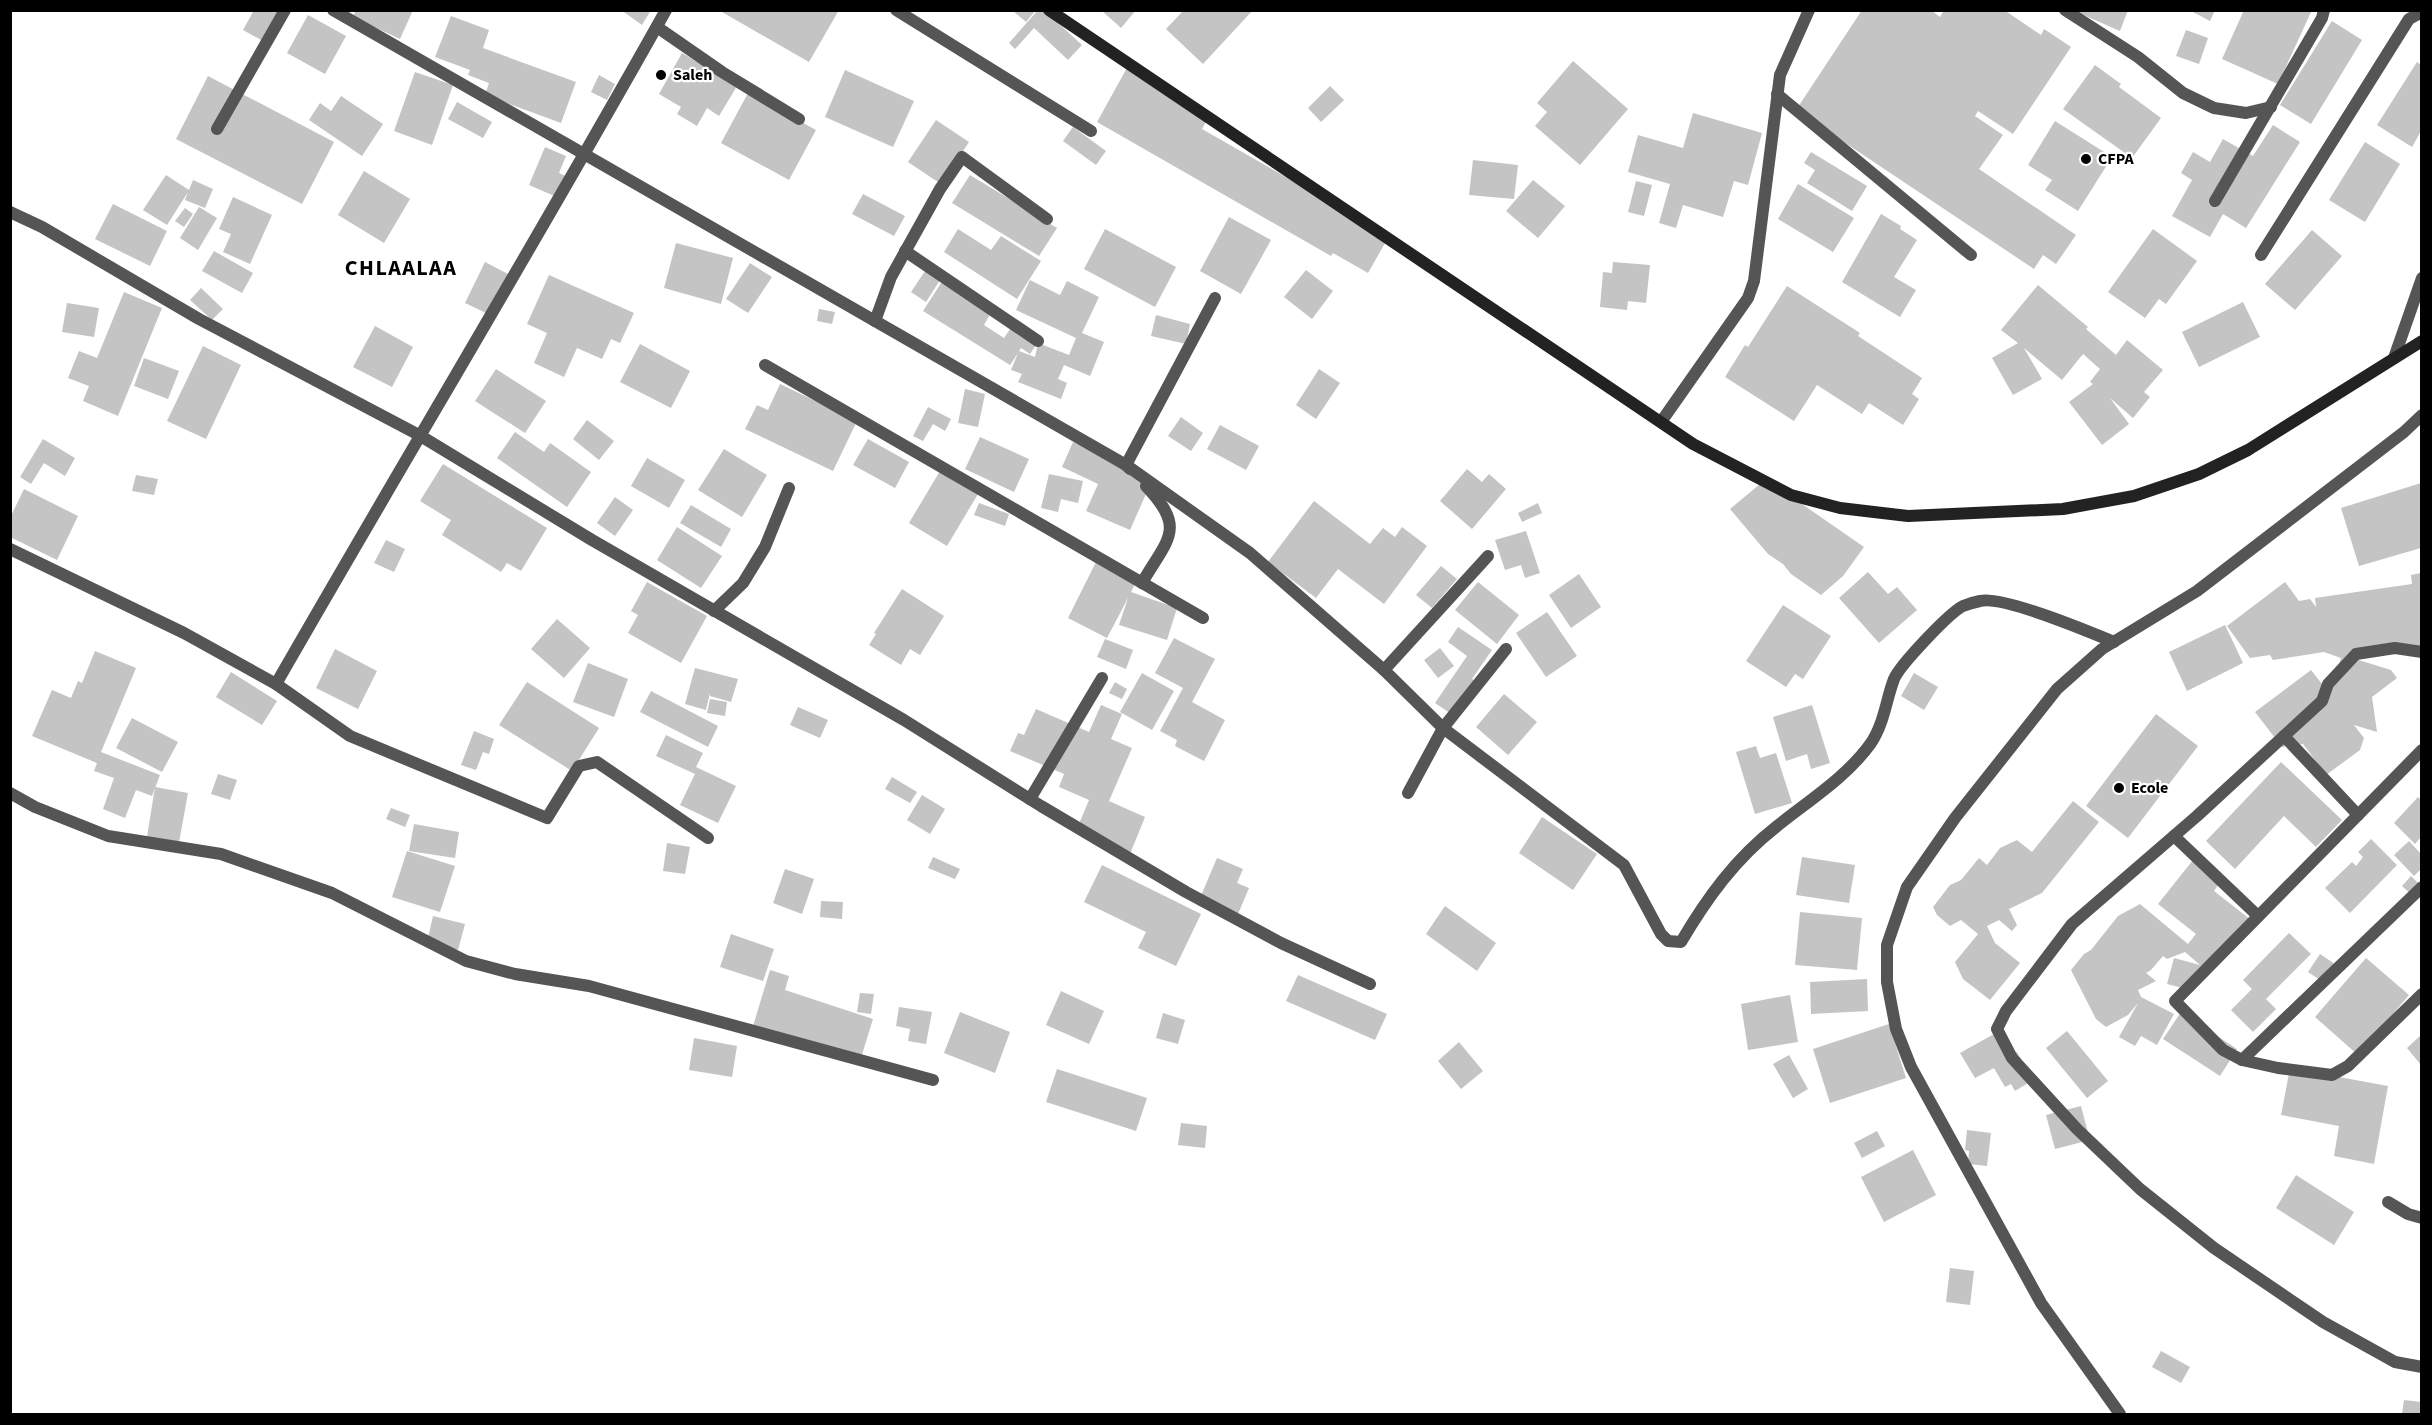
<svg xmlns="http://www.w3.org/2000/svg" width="2432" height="1425" font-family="'Source Sans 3',sans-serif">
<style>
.building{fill:#c4c4c4}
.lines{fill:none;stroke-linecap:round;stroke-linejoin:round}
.minor{stroke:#555;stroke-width:12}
.secondary{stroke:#222;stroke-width:12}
.poi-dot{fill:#000;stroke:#fff;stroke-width:2}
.labels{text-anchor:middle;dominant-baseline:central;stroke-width:4.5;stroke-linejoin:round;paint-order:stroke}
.poi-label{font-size:16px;font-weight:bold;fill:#000;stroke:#fff;text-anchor:start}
.district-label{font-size:22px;font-weight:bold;letter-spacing:1.5px;fill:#000;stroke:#fff}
</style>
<rect width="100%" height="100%" fill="#fff"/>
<g class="building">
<path d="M254,10H289L270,45L243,30Z"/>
<path d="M356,10H413L400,39L353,17Z"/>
<path d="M621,10H651L642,25Z"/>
<path d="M723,10H839L809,62L722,12Z"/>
<path d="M1012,10H1036L1026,22Z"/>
<path d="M1038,10H1044L1082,45L1068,60L1034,28L1015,49L1009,43Z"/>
<path d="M1101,10H1136L1121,28Z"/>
<path d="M1184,10H1253L1203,64L1166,29Z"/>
<path d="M1862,10H1931L1940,17L1944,10H2004L2041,35L2044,29L2071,47L2013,134L1978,111L1975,116L2003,135L1979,169L2076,235L2056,264L2043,255L2034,269L1796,110Z"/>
<path d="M2072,10H2128L2120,31Z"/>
<path d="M2189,10H2215L2210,21Z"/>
<path d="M2244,10H2312L2278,84L2222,59Z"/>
<path d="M308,15L346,36L325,74L287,53Z"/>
<path d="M451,16L489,30L483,48L576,82L561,123L485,95L489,83L468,75L470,70L435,57Z"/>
<path d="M2332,21L2362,40L2311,124L2280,105Z"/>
<path d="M2186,30L2208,38L2199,64L2176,56Z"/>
<path d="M682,53L737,86L719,116L707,108L697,126L677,114L681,107L659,94Z"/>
<path d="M1573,61L1628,109L1580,165L1535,126L1547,112L1537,103Z"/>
<path d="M2417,62L2421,65V131L2412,147L2377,125Z"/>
<path d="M2095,65L2121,84L2119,87L2161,118L2132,158L2063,109Z"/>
<path d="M1128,66L1211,113L1202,129L1389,236L1368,273L1333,253L1331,256L1097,122Z"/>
<path d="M845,70L914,101L893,147L825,117Z"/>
<path d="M415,72L453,85L432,145L394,131Z"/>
<path d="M599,75L615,84L607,100L591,92Z"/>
<path d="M208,76L334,142L302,204L176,139Z"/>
<path d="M1330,86L1344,100L1321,122L1308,108Z"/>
<path d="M748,93L816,130L789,180L721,143Z"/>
<path d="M341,96L383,124L362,156L309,120L320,103L331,111Z"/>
<path d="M457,102L492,122L483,138L448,119Z"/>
<path d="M1693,113L1762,133L1748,185L1734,181L1723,217L1683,205L1676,228L1659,223L1670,184L1628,172L1638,135L1683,148Z"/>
<path d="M936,120L969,142L941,184L908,162Z"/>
<path d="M2055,121L2112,157L2078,211L2045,190L2052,180L2028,165Z"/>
<path d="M2273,125L2300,142L2246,228L2223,214L2210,237L2172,216L2192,180L2181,173L2193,152L2210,162L2223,139L2253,156Z"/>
<path d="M1073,127L1106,151L1096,165L1063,141Z"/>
<path d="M2365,142L2400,164L2365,222L2329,200Z"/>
<path d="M545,147L566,156L559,173L568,177L559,198L529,185Z"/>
<path d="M1811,152L1867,186L1852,211L1807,183L1815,170L1804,163Z"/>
<path d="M1473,160L1518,165L1514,199L1469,195Z"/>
<path d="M364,171L410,199L384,243L338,215Z"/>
<path d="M166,175L189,190L193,180L213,189L205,208L185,200L188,192L167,225L143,210Z"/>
<path d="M970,175L1057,228L1039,256L952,203Z"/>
<path d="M1533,180L1565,206L1538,238L1506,211Z"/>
<path d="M1636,181L1652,185L1644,216L1628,212Z"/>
<path d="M1798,184L1854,218L1833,252L1778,219Z"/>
<path d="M863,194L905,216L894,236L852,214Z"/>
<path d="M233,197L272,215L250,264L223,252L231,234L219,229Z"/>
<path d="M113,204L167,231L150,266L95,239Z"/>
<path d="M199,207L217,218L198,250L180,238Z"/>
<path d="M185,208L193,214L184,227L175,221Z"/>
<path d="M1881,214L1901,226L1900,229L1917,240L1894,277L1916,290L1900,317L1842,282Z"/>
<path d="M1229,217L1271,240L1241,294L1200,271Z"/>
<path d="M958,229L991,250L1001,236L1041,261L1017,299L944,252Z"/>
<path d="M1105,229L1176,267L1155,307L1084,269Z"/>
<path d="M2153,229L2197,261L2166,304L2159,299L2145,318L2108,292Z"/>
<path d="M2312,230L2342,256L2295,310L2265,284Z"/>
<path d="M676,243L733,258L721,304L664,288Z"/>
<path d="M214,251L253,273L242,293L202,271Z"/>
<path d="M485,262L508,274L488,314L465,303Z"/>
<path d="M1613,262L1650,265L1646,303L1628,301L1627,310L1600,307L1603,272L1612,273Z"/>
<path d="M750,263L772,277L748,313L726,299Z"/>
<path d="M1306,270L1333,291L1312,319L1284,297Z"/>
<path d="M925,271L940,280L926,302L911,292Z"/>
<path d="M549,275L634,313L620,343L611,339L602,359L577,348L564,377L534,363L547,333L527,324Z"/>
<path d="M943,280L992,311L984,325L1004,338L1012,326L1038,342L1030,354L1021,348L1019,351L1035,357L1038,343L1069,355L1076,338L1016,310L1030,280L1060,295L1067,281L1099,297L1082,333L1104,342L1090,376L1064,365L1058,379L1067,383L1061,399L1018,382L1022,374L1011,370L1018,353L1010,365L923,311Z"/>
<path d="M2038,285L2088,327L2086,329L2116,355L2127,340L2163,370L2144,392L2150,397L2133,418L2110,398L2129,424L2102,445L2069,402L2093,384L2090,382L2100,369L2083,354L2062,380L2024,348L2042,379L2013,395L1992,358L2018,343L2001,330Z"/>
<path d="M1787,286L1860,333L1858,336L1922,378L1912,394L1919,399L1903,425L1869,403L1862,414L1817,385L1794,421L1725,377L1745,345L1748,347Z"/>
<path d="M201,288L223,309L212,320L190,300Z"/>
<path d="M124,292L162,308L118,416L83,401L89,386L68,378L79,351L97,358Z"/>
<path d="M2243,302L2260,337L2199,367L2182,332Z"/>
<path d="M67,303L99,308L94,337L62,332Z"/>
<path d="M819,309L835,312L832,324L817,321Z"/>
<path d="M1156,315L1190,324L1186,344L1151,336Z"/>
<path d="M375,326L413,347L392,387L353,367Z"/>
<path d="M640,344L690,371L671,408L620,382Z"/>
<path d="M203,346L241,365L206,439L167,421Z"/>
<path d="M144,358L179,371L168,399L134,386Z"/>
<path d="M496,369L546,401L525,433L475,401Z"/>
<path d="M1319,369L1340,383L1316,419L1296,405Z"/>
<path d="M780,384L857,421L833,471L745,429L757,405L768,410Z"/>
<path d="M965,389L985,394L978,427L958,423Z"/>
<path d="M928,407L951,419L945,431L933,424L923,441L913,436Z"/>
<path d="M1181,417L1203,433L1191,451L1168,436Z"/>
<path d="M587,420L614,441L599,460L573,439Z"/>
<path d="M1220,425L1259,446L1246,470L1207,449Z"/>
<path d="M515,432L544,452L550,443L591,472L567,507L497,458Z"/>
<path d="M980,437L1029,459L1014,492L965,469Z"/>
<path d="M43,439L75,458L65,476L44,463L31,484L20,477Z"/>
<path d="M868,439L909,462L895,488L853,465Z"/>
<path d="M1073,442L1153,478L1130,530L1086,511L1098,484L1062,467Z"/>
<path d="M724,449L767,475L742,517L698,490Z"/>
<path d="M647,458L685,480L669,508L631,486Z"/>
<path d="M443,464L547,528L521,571L507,563L501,572L442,535L451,520L420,501Z"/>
<path d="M1467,469L1482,482L1489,474L1506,489L1472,529L1440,501Z"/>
<path d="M940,471L978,494L947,546L909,523Z"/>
<path d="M1049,474L1083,481L1078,503L1061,499L1058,512L1041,508Z"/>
<path d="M136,475L158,479L154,495L132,491Z"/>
<path d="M1766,479L1864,547L1843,576L1821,595L1791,574L1783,564L1768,554L1730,509Z"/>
<path d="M2421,483V548L2359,566L2341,508Z"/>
<path d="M24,489L78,516L57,560L10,537V518Z"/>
<path d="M615,497L633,510L615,536L597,523Z"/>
<path d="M1314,501L1370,544L1383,528L1395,537L1402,527L1427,546L1384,604L1338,569L1316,598L1268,562Z"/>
<path d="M979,503L1009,514L1005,526L974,515Z"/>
<path d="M1538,503L1542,513L1522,522L1518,513Z"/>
<path d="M691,505L731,529L721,547L680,523Z"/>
<path d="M677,527L722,556L701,588L657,560Z"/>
<path d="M1526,531L1540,573L1525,578L1521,565L1505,570L1495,540Z"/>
<path d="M386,540L405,549L394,572L374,563Z"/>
<path d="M1097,560L1137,580L1131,592L1177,608L1167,640L1119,625L1128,598L1107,638L1068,618Z"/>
<path d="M1441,566L1457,579L1432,608L1416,595Z"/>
<path d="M1868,572L1888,594L1897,587L1917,610L1879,643L1839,598Z"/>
<path d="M2421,573V646L2349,657L2391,670L2397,678L2372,697L2377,732L2354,725L2364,738L2360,750L2326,775L2303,744L2282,747L2255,712L2311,670L2322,684L2333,683L2341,658L2324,652L2273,660L2270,655L2250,658L2227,626L2285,582L2299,601L2310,599L2316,607L2315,598L2412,584L2411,575Z"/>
<path d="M1579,574L1601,607L1571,628L1549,595Z"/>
<path d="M647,582L707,616L681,663L628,633L638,615L631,611Z"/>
<path d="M1478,582L1519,615L1497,644L1455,610Z"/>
<path d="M902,589L944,616L920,655L910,649L901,665L869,645L876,634L874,633Z"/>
<path d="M1783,605L1831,636L1803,679L1795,674L1786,687L1746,661Z"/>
<path d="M1547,612L1577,656L1546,677L1516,633Z"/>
<path d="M557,619L590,648L564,678L531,649Z"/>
<path d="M2225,625L2243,663L2187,691L2169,652Z"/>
<path d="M1458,627L1492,650L1472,679L1479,683L1456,717L1435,703L1467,656L1448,642Z"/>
<path d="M1174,638L1215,659L1192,702L1225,720L1204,761L1175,746L1177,740L1160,731L1183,688L1155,673Z"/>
<path d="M1105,639L1133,650L1126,669L1097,657Z"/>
<path d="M1440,648L1454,666L1438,678L1424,660Z"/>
<path d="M335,649L377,671L358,709L316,688Z"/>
<path d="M95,651L136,668L101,752L160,775L152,796L136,790L125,818L103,809L114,778L94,771L97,763L32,736L52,690L71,698L78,681L82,683Z"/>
<path d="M588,663L628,679L614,717L573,702Z"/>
<path d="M695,668L738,679L731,702L710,696V693L706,710L685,704Z"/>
<path d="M231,672L277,701L262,725L216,697Z"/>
<path d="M1142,673L1174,691L1152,730L1120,712Z"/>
<path d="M1914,673L1938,687L1924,710L1901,696Z"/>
<path d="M527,682L599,728L572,771L499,725Z"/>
<path d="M1115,682L1127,689L1122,699L1109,693Z"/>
<path d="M651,691L718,726L708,747L640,712Z"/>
<path d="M1504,694L1537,722L1508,755L1476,727Z"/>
<path d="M710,699L727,702L725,716L707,713Z"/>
<path d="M1101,705L1122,714L1111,739L1132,748L1109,801L1145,817L1130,854L1076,831L1089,800L1059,787L1064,774L1010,751L1018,733L1024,735L1036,709L1089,732Z"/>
<path d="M1812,705L1830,763L1811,769L1807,754L1786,761L1773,717Z"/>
<path d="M798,707L828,720L820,738L790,725Z"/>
<path d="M2156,714L2198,746L2128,838L2086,806Z"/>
<path d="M132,718L178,742L162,772L116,748Z"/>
<path d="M474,731L494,739L489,754L483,752L476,770L461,765Z"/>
<path d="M666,735L703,753L696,767L736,786L718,823L680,805L695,774L656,756Z"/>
<path d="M1756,746L1760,758L1776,753L1792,803L1755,814L1736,752Z"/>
<path d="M2281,762L2342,820L2316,847L2284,816L2235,869L2206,841Z"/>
<path d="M218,774L237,780L230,800L211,794Z"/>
<path d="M892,777L917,792L910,803L885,789Z"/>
<path d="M155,787L188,793L178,848L146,843Z"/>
<path d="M922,795L945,809L930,834L907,820Z"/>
<path d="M2418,797L2421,800V837L2415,844L2394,823Z"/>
<path d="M2073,801L2099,822L2042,893L2009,909L2017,925L2012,931L1999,920L1987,926L1995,943L2020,963L1990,1000L1963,979L1955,962L1978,934L1961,920L1950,926L1937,915L1933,907L1950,885L1961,880L1979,858L1987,865L2000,848L2017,840L2032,852Z"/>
<path d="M391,808L410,815L405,827L386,819Z"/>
<path d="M1542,817L1597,854L1573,890L1519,853Z"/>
<path d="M414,824L459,832L455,858L409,851Z"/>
<path d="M2371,839L2397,865L2350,913L2325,888L2352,862L2356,866L2363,857L2358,852Z"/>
<path d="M2409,841L2421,854V869L2414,876L2394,855Z"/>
<path d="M667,843L690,847L685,874L663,871Z"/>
<path d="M407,851L455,866L440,912L392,897Z"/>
<path d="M933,857L960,869L955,879L928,868Z"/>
<path d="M1802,857L1855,865L1849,903L1796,895Z"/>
<path d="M1217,858L1243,869L1237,883L1249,888L1235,921L1197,905Z"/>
<path d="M2193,860L2220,882L2214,891L2251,920L2210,972L2201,965L2194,991L2167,984L2174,958L2200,965L2185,952L2167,959L2163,956L2151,970L2146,973L2156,981L2138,990L2141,997L2174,1014L2157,1045L2141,1036L2135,1046L2119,1037L2138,1003L2128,1015L2106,1027L2096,1019L2071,970L2084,954L2091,950L2118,916L2140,904L2188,944L2196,934L2158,904Z"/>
<path d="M1102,865L1201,914L1176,966L1138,948L1146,932L1084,902Z"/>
<path d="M785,869L814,879L802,914L773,903Z"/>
<path d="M2411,876L2421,886L2414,897L2402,886Z"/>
<path d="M821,901L843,902L842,919L820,917Z"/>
<path d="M1445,906L1496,943L1477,971L1426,934Z"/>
<path d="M1800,912L1862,918L1857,970L1795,965Z"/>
<path d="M433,916L465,924L458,950L427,942Z"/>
<path d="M2289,933L2311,954L2266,999L2276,1009L2253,1032L2231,1010L2252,989L2243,980Z"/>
<path d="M731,934L774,949L763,981L720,967Z"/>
<path d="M2320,954L2338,966L2326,984L2308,972Z"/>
<path d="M2366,958L2409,995L2358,1055L2315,1017Z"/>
<path d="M770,970L789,976L785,990L873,1019L860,1061L753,1026Z"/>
<path d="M1298,975L1387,1014L1375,1040L1286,1001Z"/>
<path d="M1867,979L1868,1011L1811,1014L1810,982Z"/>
<path d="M1061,991L1104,1011L1089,1044L1046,1025Z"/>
<path d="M860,993L874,994L871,1014L857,1012Z"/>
<path d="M1790,995L1798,1042L1748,1050L1741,1004Z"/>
<path d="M899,1007L932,1012L926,1044L908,1041L910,1029L896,1026Z"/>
<path d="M960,1012L1010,1032L995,1073L944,1053Z"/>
<path d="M2181,1012L2237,1049L2220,1076L2163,1039Z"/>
<path d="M1163,1013L1185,1020L1178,1044L1156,1038Z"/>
<path d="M1889,1024L1906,1078L1830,1103L1813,1049Z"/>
<path d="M2067,1031L2108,1081L2087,1098L2046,1048Z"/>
<path d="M1994,1034L2007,1057L2017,1052L2033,1080L2015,1091L2011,1084L2005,1087L1994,1068L1975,1078L1960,1053Z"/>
<path d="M2421,1035V1065L2407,1048Z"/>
<path d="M694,1038L737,1046L732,1077L689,1070Z"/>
<path d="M1459,1042L1483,1071L1461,1089L1438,1061Z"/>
<path d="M1789,1055L1808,1089L1793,1098L1773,1064Z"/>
<path d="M2290,1068L2388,1086L2374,1164L2334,1156L2339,1126L2281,1115Z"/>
<path d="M1057,1069L1147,1098L1136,1131L1046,1102Z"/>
<path d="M2081,1106L2090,1140L2055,1149L2046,1115Z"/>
<path d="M1181,1123L1207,1126L1205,1148L1178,1145Z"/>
<path d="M1967,1130L1991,1133L1987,1166L1968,1164L1969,1151L1965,1150Z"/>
<path d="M1877,1131L1885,1146L1862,1158L1854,1143Z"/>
<path d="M1913,1150L1936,1195L1884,1222L1861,1177Z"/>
<path d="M2296,1175L2354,1212L2334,1245L2276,1208Z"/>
<path d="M1950,1268L1974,1271L1970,1305L1946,1302Z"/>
<path d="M2161,1351L2190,1367L2181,1383L2152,1367Z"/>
<path d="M2404,1400L2421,1402V1414H2402Z"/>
</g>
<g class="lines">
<g class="minor">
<path d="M333,10L1126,465L1250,553L1384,670L1443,728L1624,865L1661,934L1668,941L1681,942C1707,898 1735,859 1776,827C1808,801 1847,777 1871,743C1884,724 1886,700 1894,679C1900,665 1949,613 1963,606C1968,604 1975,602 1980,601C2002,595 2090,632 2114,642"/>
<path d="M896,10L1091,131"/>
<path d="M2065,10L2138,57L2183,93L2214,108L2246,113L2271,107"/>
<path d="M657,27L722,72L799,119"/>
<path d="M1777,94L1971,255"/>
<path d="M217,129L285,10"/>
<path d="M2215,201L2322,18L2324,10"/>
<path d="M10,212L42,227L199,319L419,435L592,540L904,720L1041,806L1186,892L1281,943L1370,984"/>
<path d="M905,251L1038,341"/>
<path d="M2261,255L2409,19L2422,12"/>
<path d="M875,321L891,277L940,189L962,157L1047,219"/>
<path d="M2394,358L2422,278"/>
<path d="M765,365L1203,618"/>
<path d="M1661,422L1748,298L1754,281L1780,75L1809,10"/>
<path d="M1130,469L1126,465L1215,298"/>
<path d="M10,549L184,633L276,684L350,736L547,818L579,766L597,762L708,838"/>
<path d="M1142,583C1168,538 1187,529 1146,486"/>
<path d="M714,611L743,583L765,547L789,488"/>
<path d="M2422,652L2395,648L2356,654L2328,684L2322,701L2197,816L2072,924L2006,1011L1997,1029L2012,1058L2077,1129L2140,1189L2214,1248L2323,1322L2395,1362L2422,1367"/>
<path d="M1384,670L1488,556"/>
<path d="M276,684C405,459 539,237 666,10"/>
<path d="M2284,736L2358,815"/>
<path d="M2422,750L2175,1001L2223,1050L2242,1060L2278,1068L2332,1075L2348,1066L2422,994"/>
<path d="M10,793L35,807L108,836L221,854L332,893L466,961L515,974L589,986L933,1080"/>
<path d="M1408,793L1443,728L1506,649"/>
<path d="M1030,799L1102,678"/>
<path d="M2174,836L2258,916"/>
<path d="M2242,1060L2422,887"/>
<path d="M2388,1202L2408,1214L2422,1218"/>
<path d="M2120,1414L2041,1303L1911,1067L1896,1029L1887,982V945L1907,887L1955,818L2057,689L2102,649L2197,591L2404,432L2422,415"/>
</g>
<path class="secondary" d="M1049,10L1693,444L1791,495L1840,508L1908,516L2063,509L2134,496L2199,474L2248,450L2422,341"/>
</g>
<g class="poi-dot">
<circle cx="661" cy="75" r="6"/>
<circle cx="2086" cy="159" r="6"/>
<circle cx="2119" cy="788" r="6"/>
</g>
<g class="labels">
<g class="poi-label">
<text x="673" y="75">Saleh</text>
<text x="2098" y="159">CFPA</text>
<text x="2131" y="788">Ecole</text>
</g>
<g class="district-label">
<text x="401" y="268">CHLAALAA</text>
</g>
</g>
<rect width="2432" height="1425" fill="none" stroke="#000000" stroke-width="24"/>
</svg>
